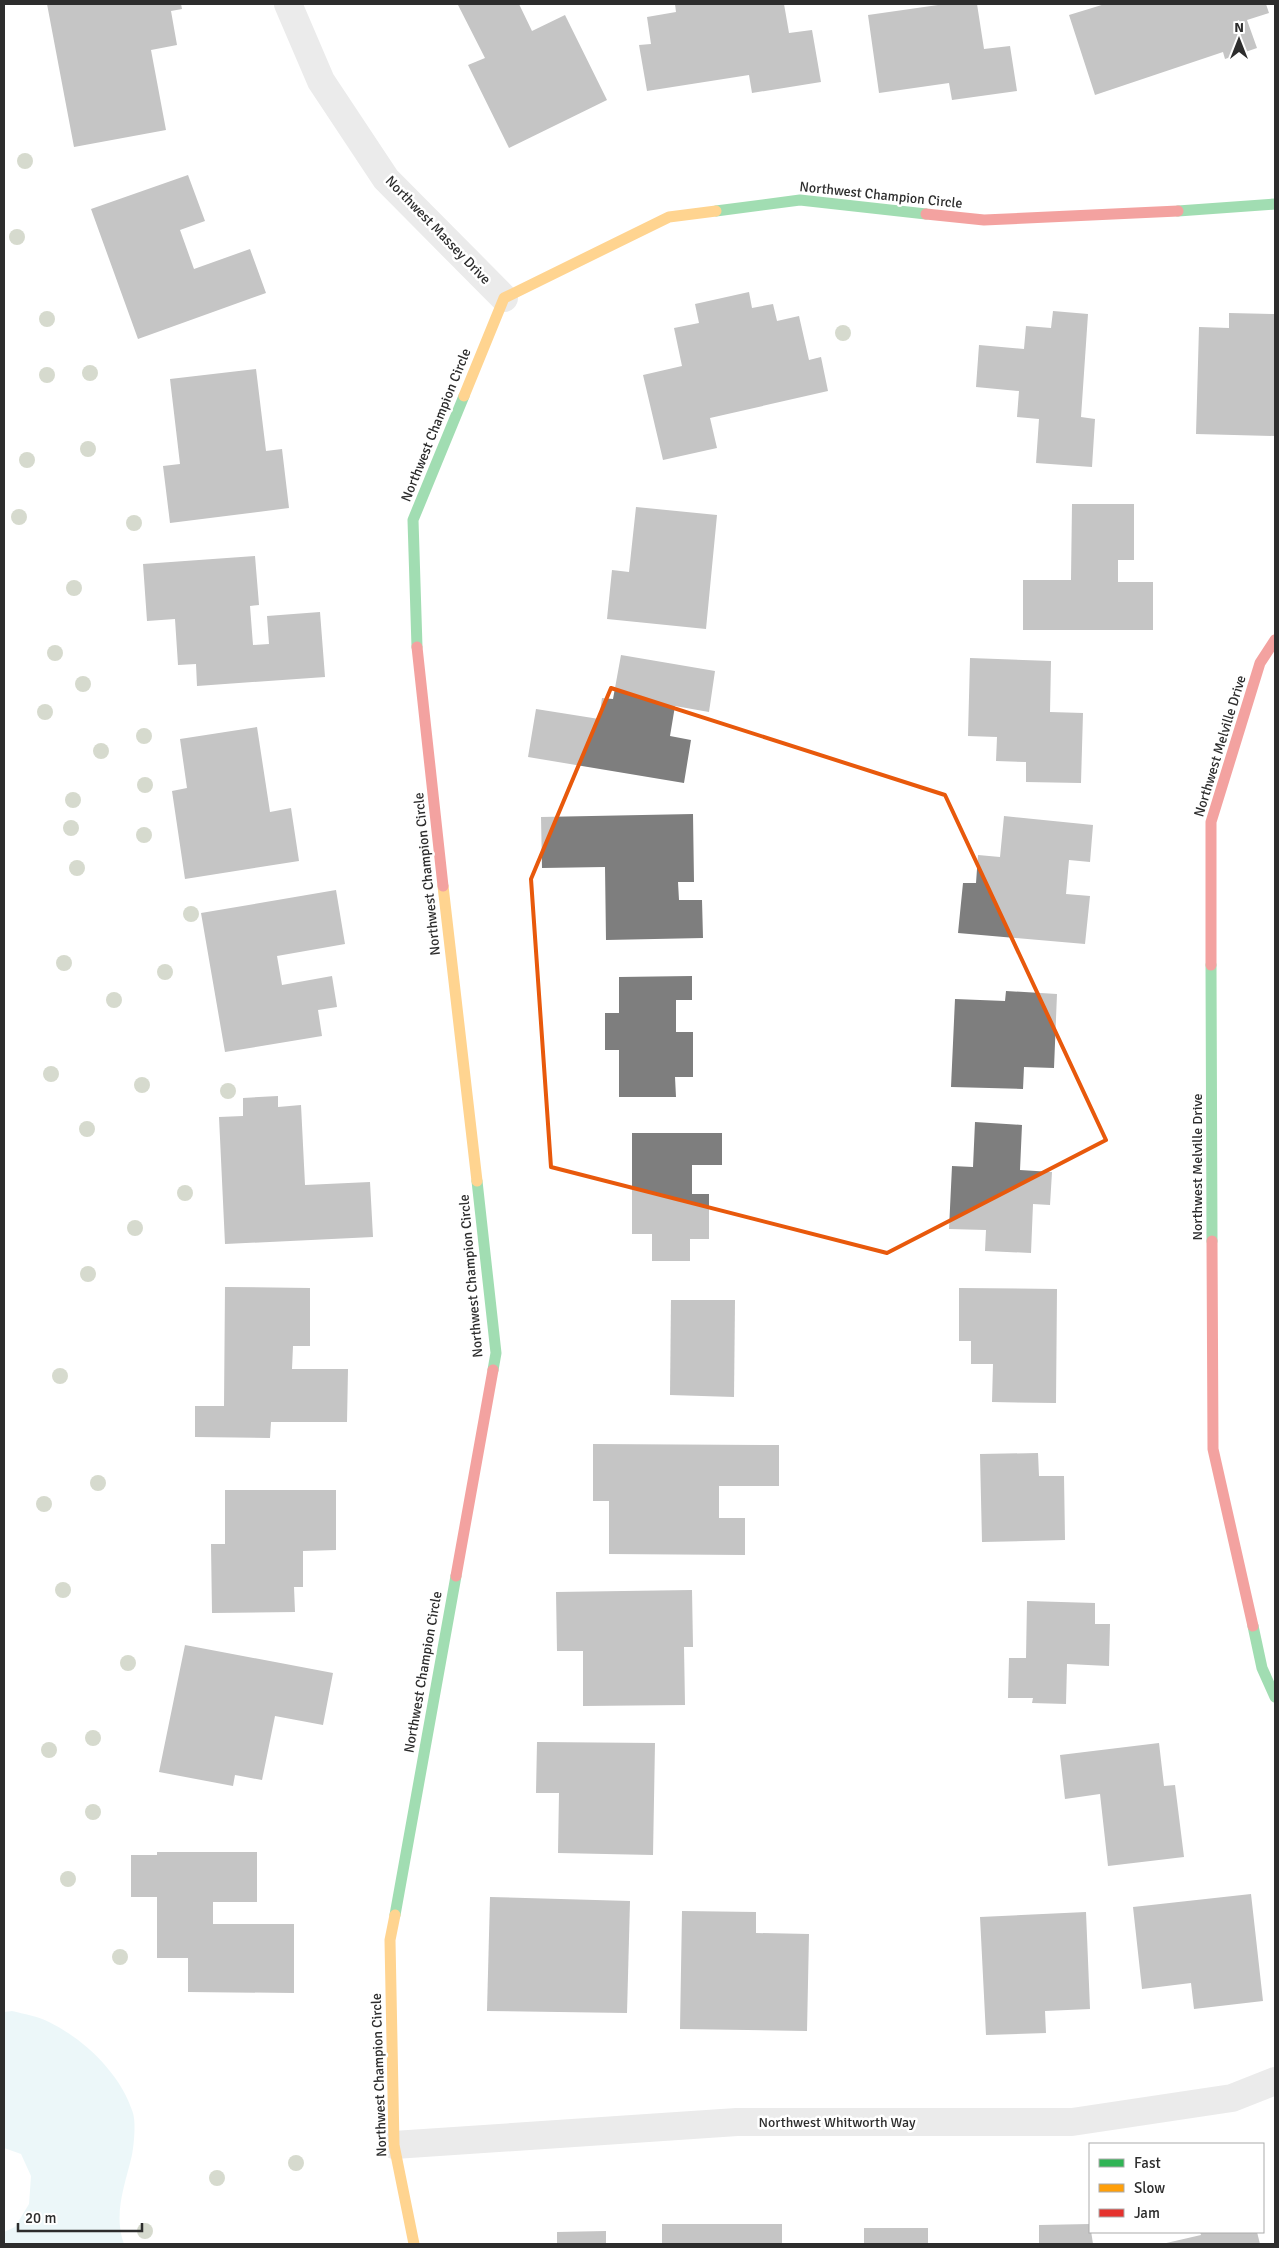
<svg xmlns="http://www.w3.org/2000/svg" width="1279" height="2248" font-family="Signika,sans-serif">
<style>
.water{fill:#d6eef2}
.building{fill:#7e7e7e}
.lines{fill:none;stroke-linecap:round;stroke-linejoin:round}
.street{stroke:#d2d2d2;stroke-width:28}
.fast{stroke:#30b455;stroke-width:11}
.slow{stroke:#ff9f0a;stroke-width:11}
.jam{stroke:#e5322d;stroke-width:11}
.tree{fill:#a5ae92}
.marked{fill:none;stroke:#e8590c;stroke-width:4;stroke-linejoin:round}
.labels{text-anchor:middle;dominant-baseline:central;stroke-width:5;stroke-linejoin:round;paint-order:stroke}
.street-label{font-size:14px;fill:#2d2d2d;stroke:#fff}
</style>
<rect width="100%" height="100%" fill="#fff"/>
<path class="water" d="M12,2011C24,2014 38,2016 49,2022C84,2039 121,2074 133,2113C136,2123 134,2144 132,2155C125,2185 113,2214 124,2244H4V2232L15,2227L29,2204L31,2176L21,2154L4,2148V2012Z"/>
<g class="building">
<path d="M47,4H181L182,9L171,11L177,45L151,50L166,130L74,147Z"/>
<path d="M461,4H519L532,31L565,15L607,100L509,148L468,65L485,58L458,5Z"/>
<path d="M675,4H784L789,33L812,30L821,82L752,93L749,75L647,91L639,45L651,44L647,17L676,12Z"/>
<path d="M945,4H977L984,49L1010,46L1017,91L952,100L949,83L879,93L868,15Z"/>
<path d="M1105,4H1266L1269,13L1247,20L1257,48L1225,59L1223,52L1095,95L1069,15Z"/>
<path d="M188,175L205,221L180,230L194,269L250,249L266,293L138,339L91,209Z"/>
<path d="M749,292L752,308L773,304L777,321L799,316L809,360L821,357L828,391L710,418L717,448L663,460L643,375L682,366L674,328L699,323L695,304Z"/>
<path d="M1053,311L1088,314L1081,417L1095,419L1092,467L1036,463L1039,419L1017,417L1019,391L976,387L979,345L1024,349L1026,326L1051,328Z"/>
<path d="M1229,313L1275,314V436L1196,434L1199,327L1229,328Z"/>
<path d="M256,369L266,451L282,449L289,508L170,523L163,466L180,464L170,379Z"/>
<path d="M1072,504H1134V560H1118V582H1153V630H1023V580H1071Z"/>
<path d="M636,507L717,515L706,629L607,619L612,570L629,572Z"/>
<path d="M255,556L259,605L250,606L253,645L269,644L267,616L320,612L325,677L197,686L196,664L178,665L175,619L147,621L143,564Z"/>
<path d="M621,655L715,671L709,712L675,706L670,736L691,740L684,783L528,757L536,709L599,719L602,698L613,699Z"/>
<path d="M970,658L1051,661L1050,712L1083,713L1081,783L1026,782V762L996,761L997,737L968,736Z"/>
<path d="M257,727L270,812L291,808L299,861L185,879L172,791L187,788L180,739Z"/>
<path d="M693,814L694,882H678L679,900H702L703,938L606,940L605,867L542,868L541,817Z"/>
<path d="M1004,816L1093,825L1090,862L1069,860L1066,894L1090,896L1085,944L958,933L963,883H976L978,855L1000,857Z"/>
<path d="M336,890L345,944L277,956L282,985L332,976L337,1007L318,1010L322,1036L225,1052L201,913Z"/>
<path d="M692,976V1000H676V1032H693V1077H675L676,1097H619V1050H605V1013H619V977Z"/>
<path d="M1006,991L1057,994L1054,1068L1024,1067L1023,1089L951,1087L955,999L1005,1001Z"/>
<path d="M278,1096V1107L301,1105L305,1185L370,1182L373,1237L225,1244L219,1117L243,1116V1098Z"/>
<path d="M975,1122L1022,1125L1020,1170L1052,1172L1050,1205L1033,1204L1031,1253L985,1251L986,1230L949,1229L952,1166L973,1167Z"/>
<path d="M632,1133H722V1165H692V1194H709V1239H690V1261H652V1234H632Z"/>
<path d="M225,1287L310,1288V1346H293L292,1369H348L347,1422H271L270,1438L195,1437V1406H224Z"/>
<path d="M959,1288L1057,1289L1056,1403L992,1402L993,1364H971V1341H959Z"/>
<path d="M671,1300H735L734,1397L670,1395Z"/>
<path d="M593,1444L779,1445V1486H719V1518H745V1555L609,1554V1501H593Z"/>
<path d="M1038,1453L1039,1476H1064L1065,1540L982,1542L980,1454Z"/>
<path d="M225,1490H336V1550L303,1551V1587H294L295,1612L212,1613L211,1544H225Z"/>
<path d="M692,1590L693,1647H684L685,1705L583,1706V1651H557L556,1592Z"/>
<path d="M1027,1601L1095,1603V1624H1110L1109,1666L1067,1664L1066,1704L1032,1703L1033,1698H1008L1009,1658H1026Z"/>
<path d="M185,1645L333,1673L323,1725L275,1716L262,1780L235,1775L233,1786L159,1772Z"/>
<path d="M537,1742L655,1743L653,1855L558,1853L559,1793H536Z"/>
<path d="M1159,1743L1164,1786L1175,1785L1184,1857L1108,1866L1100,1794L1065,1799L1060,1755Z"/>
<path d="M157,1852H257V1902H213V1924H294V1993L188,1992V1958H157V1897H131V1855H157Z"/>
<path d="M1251,1894L1263,2001L1194,2009L1191,1983L1142,1989L1133,1907Z"/>
<path d="M490,1897L630,1901L627,2013L487,2011Z"/>
<path d="M682,1911L756,1912V1933L809,1934L807,2031L680,2029Z"/>
<path d="M1086,1912L1090,2009L1045,2011L1046,2033L986,2035L980,1917Z"/>
<rect x="662" y="2224" width="120" height="20"/>
<path d="M1090,2224L1093,2244H1039V2225Z"/>
<rect x="864" y="2228" width="64" height="16"/>
<path d="M606,2231V2244H557V2232Z"/>
<path d="M1200,2232H1257L1260,2244H1162L1201,2235Z"/>
</g>
<g class="lines">
<g class="street">
<path d="M288,4L321,81L386,179L504,298"/>
<path d="M394,2145L737,2122H1072L1232,2098L1275,2081"/>
</g>
<g class="fast">
<path d="M716,211L800,200L926,214"/>
<path d="M1178,211L1275,204"/>
<path d="M417,647L413,520L464,396"/>
<path d="M1211,965L1212,1241"/>
<path d="M477,1181L496,1353L493,1370"/>
<path d="M1253,1626L1262,1668L1275,1697"/>
<path d="M395,1915L456,1576"/>
</g>
<g class="slow">
<path d="M464,396L504,298L669,217L716,211"/>
<path d="M443,886L477,1181"/>
<path d="M395,1915L390,1940L394,2145L414,2244"/>
</g>
<g class="jam">
<path d="M926,214L984,220L1178,211"/>
<path d="M417,647L443,886"/>
<path d="M1211,965V822L1260,663L1275,640"/>
<path d="M1212,1241L1213,1449L1253,1626"/>
<path d="M456,1576L493,1370"/>
</g>
</g>
<g class="tree">
<circle cx="25" cy="161" r="8"/>
<circle cx="17" cy="237" r="8"/>
<circle cx="47" cy="319" r="8"/>
<circle cx="843" cy="333" r="8"/>
<circle cx="90" cy="373" r="8"/>
<circle cx="47" cy="375" r="8"/>
<circle cx="88" cy="449" r="8"/>
<circle cx="27" cy="460" r="8"/>
<circle cx="19" cy="517" r="8"/>
<circle cx="134" cy="523" r="8"/>
<circle cx="74" cy="588" r="8"/>
<circle cx="55" cy="653" r="8"/>
<circle cx="83" cy="684" r="8"/>
<circle cx="45" cy="712" r="8"/>
<circle cx="144" cy="736" r="8"/>
<circle cx="101" cy="751" r="8"/>
<circle cx="145" cy="785" r="8"/>
<circle cx="73" cy="800" r="8"/>
<circle cx="71" cy="828" r="8"/>
<circle cx="144" cy="835" r="8"/>
<circle cx="77" cy="868" r="8"/>
<circle cx="191" cy="914" r="8"/>
<circle cx="64" cy="963" r="8"/>
<circle cx="165" cy="972" r="8"/>
<circle cx="114" cy="1000" r="8"/>
<circle cx="51" cy="1074" r="8"/>
<circle cx="142" cy="1085" r="8"/>
<circle cx="228" cy="1091" r="8"/>
<circle cx="87" cy="1129" r="8"/>
<circle cx="185" cy="1193" r="8"/>
<circle cx="135" cy="1228" r="8"/>
<circle cx="88" cy="1274" r="8"/>
<circle cx="60" cy="1376" r="8"/>
<circle cx="98" cy="1483" r="8"/>
<circle cx="44" cy="1504" r="8"/>
<circle cx="63" cy="1590" r="8"/>
<circle cx="128" cy="1663" r="8"/>
<circle cx="93" cy="1738" r="8"/>
<circle cx="49" cy="1750" r="8"/>
<circle cx="93" cy="1812" r="8"/>
<circle cx="68" cy="1879" r="8"/>
<circle cx="120" cy="1957" r="8"/>
<circle cx="296" cy="2163" r="8"/>
<circle cx="217" cy="2178" r="8"/>
<circle cx="145" cy="2231" r="8"/>
</g>
<path d="M0 0H1279V2248H0ZM611,688L945,795L1106,1140L887,1253L551,1167L531,879Z" fill="#fff" fill-opacity=".55" fill-rule="evenodd"/>
<path class="marked" d="M611,688L945,795L1106,1140L887,1253L551,1167L531,879Z"/>
<g class="labels">
<g class="street-label">
<text transform="translate(881 195) rotate(6)">Northwest Champion Circle</text>
<text transform="translate(438 230) rotate(46)">Northwest Massey Drive</text>
<text transform="translate(436 425) rotate(-68)">Northwest Champion Circle</text>
<text transform="translate(1220 746) rotate(-73)">Northwest Melville Drive</text>
<text transform="translate(427 874) rotate(-96)">Northwest Champion Circle</text>
<text transform="translate(1197 1167) rotate(-90)">Northwest Melville Drive</text>
<text transform="translate(471 1276) rotate(-95)">Northwest Champion Circle</text>
<text transform="translate(423 1672) rotate(-80)">Northwest Champion Circle</text>
<text transform="translate(379 2075) rotate(-92)">Northwest Champion Circle</text>
<text x="837" y="2122">Northwest Whitworth Way</text>
</g>
</g>
<rect width="1279" height="2248" fill="none" stroke="#2d2d2d" stroke-width="10"/>
<rect x="1089" y="2143" width="175" height="90" fill="#ffffff" stroke="#ababab"/>
<rect x="1099" y="2159" width="25" height="8" fill="#30b455" stroke="#ababab"/>
<text x="1134" y="2168" font-size="15" fill="#2d2d2d">Fast</text>
<rect x="1099" y="2184" width="25" height="8" fill="#ff9f0a" stroke="#ababab"/>
<text x="1134" y="2193" font-size="15" fill="#2d2d2d">Slow</text>
<rect x="1099" y="2209" width="25" height="8" fill="#e5322d" stroke="#ababab"/>
<text x="1134" y="2218" font-size="15" fill="#2d2d2d">Jam</text>
<g transform="translate(1239 40)" stroke="#ffffff" stroke-width="4" paint-order="stroke">
<path d="M0-4L9 19L0 12L-9 19Z" fill="#2d2d2d"/>
<text y="-8" font-size="14" font-weight="bold" text-anchor="middle" fill="#2d2d2d">N</text>
</g>
<path d="M18 2223v8h124v-8" fill="none" stroke="#2d2d2d" stroke-width="2.5"/>
<text x="25" y="2223" font-size="15" fill="#2d2d2d" stroke="#ffffff" stroke-width="4" paint-order="stroke">20 m</text>
</svg>
